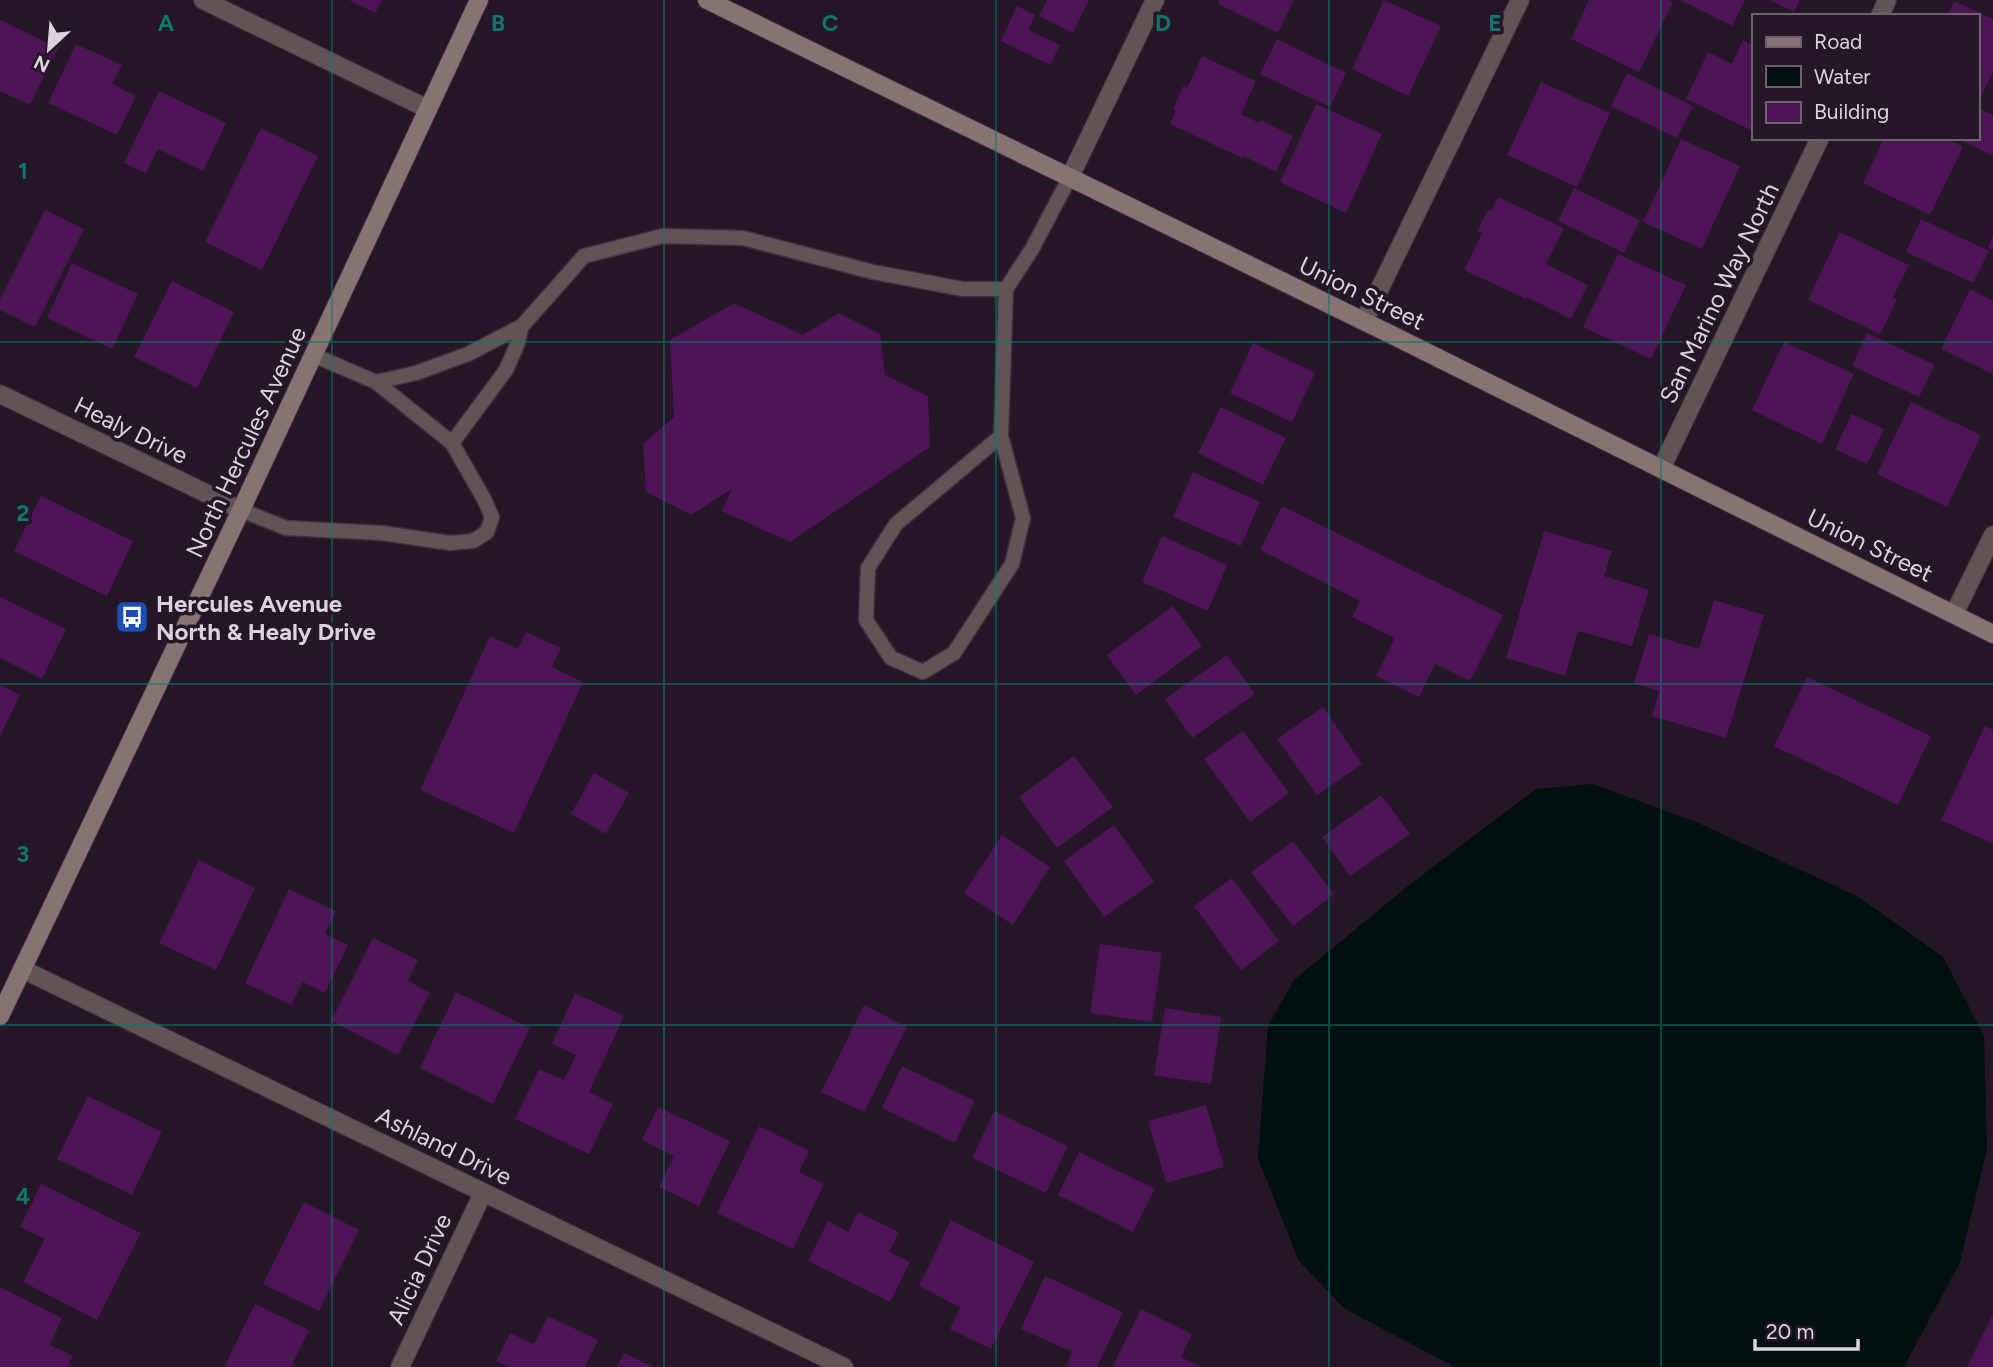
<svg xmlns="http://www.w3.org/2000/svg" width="1993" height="1367" font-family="Figtree,sans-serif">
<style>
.water{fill:#011011}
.building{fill:#4e1556}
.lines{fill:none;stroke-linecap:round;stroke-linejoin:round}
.lane-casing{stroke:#3f3041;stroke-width:17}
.street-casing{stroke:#3f3041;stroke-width:20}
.secondary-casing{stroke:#3f3041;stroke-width:20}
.lane{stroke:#615454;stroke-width:14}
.street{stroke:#615454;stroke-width:18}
.secondary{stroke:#887373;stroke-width:18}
.grid{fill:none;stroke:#0f766e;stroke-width:2;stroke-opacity:0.55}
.labels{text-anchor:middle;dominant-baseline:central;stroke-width:7;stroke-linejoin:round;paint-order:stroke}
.street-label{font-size:24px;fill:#dcd2dd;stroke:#251628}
.poi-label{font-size:24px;font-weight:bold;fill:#dcd2dd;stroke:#251628;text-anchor:start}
.grid-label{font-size:23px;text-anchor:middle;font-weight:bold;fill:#0f766e;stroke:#251628;stroke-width:7;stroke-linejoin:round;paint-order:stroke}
</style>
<rect width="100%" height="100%" fill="#251628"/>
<path class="water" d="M1593,784L1696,822L1857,896L1943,957L1984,1036L1987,1149L1960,1262L1904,1367H1455L1345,1309L1299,1261L1258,1158L1268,1026L1294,980L1408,886L1536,789Z"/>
<g class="building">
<path d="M349,0H382L375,13Z"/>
<path d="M1047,0H1089L1073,33L1039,16Z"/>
<path d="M1219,0H1294L1278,33L1218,4Z"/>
<path d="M1384,0L1441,26L1408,96L1352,69Z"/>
<path d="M1589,0H1669L1673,2L1639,72L1571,39Z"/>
<path d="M1680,0H1745L1732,26Z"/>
<path d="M1770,0H1800L1794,12Z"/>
<path d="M1954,1L1993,19V72L1977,105V16H1947Z"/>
<path d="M1017,6L1035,15L1028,30L1060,45L1050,65L1001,41Z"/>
<path d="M0,20L58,48L30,105L0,91Z"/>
<path d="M1277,39L1346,73L1330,107L1260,74Z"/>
<path d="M1743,40L1753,45V131L1686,99L1708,52L1732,64Z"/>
<path d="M76,44L122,65L112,84L136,96L117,135L48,103Z"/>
<path d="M1202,56L1256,81L1241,114L1259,123L1260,120L1293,136L1276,172L1243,156L1242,158L1170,124L1176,110L1173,109L1183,86L1187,88Z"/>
<path d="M1627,73L1693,106L1677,138L1611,106Z"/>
<path d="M1541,82L1610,113L1577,187L1507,155Z"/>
<path d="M159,91L226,123L203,171L158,149L146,173L124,163Z"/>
<path d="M1316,104L1382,134L1346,213L1280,182Z"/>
<path d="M1977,108L1993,115V156L1957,138H1977Z"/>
<path d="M261,128L318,156L262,270L205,242Z"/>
<path d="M1884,138H1945L1963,147L1930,215L1863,183Z"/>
<path d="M1681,139L1740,166L1702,249L1643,222Z"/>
<path d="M1574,188L1640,220L1624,253L1558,221Z"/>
<path d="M1498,197L1564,228L1546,264L1588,285L1571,319L1527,297L1526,299L1464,270L1482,233L1477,231L1488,210L1491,211Z"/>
<path d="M45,210L84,229L35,327L0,310V299Z"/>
<path d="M1921,219L1989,251L1973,283L1906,252Z"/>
<path d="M1840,232L1909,265L1893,297L1897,299L1880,334L1808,300Z"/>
<path d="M1993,235V250L1988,248Z"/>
<path d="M1618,254L1686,285L1651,359L1583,327Z"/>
<path d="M72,263L138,294L112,349L47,318Z"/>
<path d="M172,281L234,312L197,388L134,357Z"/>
<path d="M1970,289L1993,301V374L1941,349Z"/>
<path d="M734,303L803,335L839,313L880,334L885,375L928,396L930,447L790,542L722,511L732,489L691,515L646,492L643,444L674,417L670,340Z"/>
<path d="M1867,333L1935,365L1919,397L1852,366Z"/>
<path d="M1784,342L1854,374L1822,444L1752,410Z"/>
<path d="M1253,343L1315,373L1292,422L1230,393Z"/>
<path d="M1911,402L1981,435L1947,507L1877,474Z"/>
<path d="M1221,407L1286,438L1263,485L1198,453Z"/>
<path d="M1852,414L1884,429L1867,464L1835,449Z"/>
<path d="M1193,472L1260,502L1241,546L1173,517Z"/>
<path d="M41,496L133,541L107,596L14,551Z"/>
<path d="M1282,506L1503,615L1470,681L1435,664L1419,697L1376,676L1395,638L1352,617L1360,601L1260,550Z"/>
<path d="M1544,531L1612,551L1604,576L1649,590L1632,646L1578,631L1565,676L1506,658Z"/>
<path d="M1162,536L1227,565L1208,611L1142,582Z"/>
<path d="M0,597L66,629L42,679L0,658Z"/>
<path d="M1714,600L1764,615L1726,738L1652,716L1659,691L1634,683L1649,634L1699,649Z"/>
<path d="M1173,606L1202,646L1136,695L1107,655Z"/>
<path d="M526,632L561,648L552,667L583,682L514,833L420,790L490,636L518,649Z"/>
<path d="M1227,655L1255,694L1192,738L1165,699Z"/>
<path d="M1807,677L1931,736L1898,805L1774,746Z"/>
<path d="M0,685L20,695L0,736Z"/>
<path d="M1323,707L1362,764L1317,795L1277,739Z"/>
<path d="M1985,726L1993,730V844L1941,820Z"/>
<path d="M1243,731L1289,793L1250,822L1204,759Z"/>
<path d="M1074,756L1113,807L1057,848L1019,797Z"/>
<path d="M594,773L629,793L606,834L571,814Z"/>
<path d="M1381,795L1410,834L1350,876L1322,837Z"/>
<path d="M1114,825L1154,882L1104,917L1064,861Z"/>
<path d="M1002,835L1050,867L1013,925L964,893Z"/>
<path d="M1293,841L1334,894L1293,926L1251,872Z"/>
<path d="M199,860L255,888L216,970L159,943Z"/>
<path d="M1232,878L1279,941L1241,970L1194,906Z"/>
<path d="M289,889L336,911L325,934L348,945L325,993L303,982L291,1005L245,983Z"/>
<path d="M373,938L418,960L408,981L430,993L398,1055L331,1021Z"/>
<path d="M1100,944L1162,953L1152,1022L1090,1013Z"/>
<path d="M456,992L530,1028L493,1104L420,1068Z"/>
<path d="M575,993L624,1016L589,1092L613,1104L589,1154L515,1119L539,1069L564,1080L576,1055L552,1044Z"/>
<path d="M864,1005L907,1027L864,1112L821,1092Z"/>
<path d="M1165,1008L1221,1017L1211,1084L1154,1075Z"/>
<path d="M902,1066L975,1101L955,1143L882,1108Z"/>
<path d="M88,1096L162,1132L132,1195L57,1159Z"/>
<path d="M1206,1105L1224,1167L1166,1183L1148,1121Z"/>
<path d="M658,1107L730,1141L699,1206L659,1187L674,1156L642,1140Z"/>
<path d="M994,1111L1068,1146L1046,1193L972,1158Z"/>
<path d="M759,1126L809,1151L799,1172L824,1184L793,1249L717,1213Z"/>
<path d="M1079,1152L1155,1189L1133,1232L1058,1195Z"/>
<path d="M41,1184L141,1233L97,1320L23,1282L45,1239L20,1227Z"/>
<path d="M304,1202L359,1230L319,1311L263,1284Z"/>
<path d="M858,1212L899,1232L889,1252L910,1262L890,1302L808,1261L828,1221L848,1232Z"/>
<path d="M951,1220L1034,1262L991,1349L950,1329L960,1307L919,1286Z"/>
<path d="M1045,1276L1123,1312L1097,1367H1066L1072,1352L1021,1329Z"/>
<path d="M0,1287L62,1318L50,1345L73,1356L67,1367H0Z"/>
<path d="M255,1304L309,1330L291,1367H224Z"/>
<path d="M1141,1309L1192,1334L1181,1357L1202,1367H1112Z"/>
<path d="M1993,1314V1367H1967Z"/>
<path d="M548,1316L598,1340L585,1367H509L496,1361L510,1333L534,1344Z"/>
<path d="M624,1353L654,1367H617Z"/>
</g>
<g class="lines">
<defs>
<g id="lane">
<path d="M376,382L416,373L468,354L522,326L584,256L663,236L743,238L873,272L963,289H1006L1032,249L1070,177"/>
<path d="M1001,436L896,524L868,568L866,620L891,658L923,672L954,653L1012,564L1023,518L1001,436L1006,289"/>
<path d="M452,443L506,370L517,345L522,326"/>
<path d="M241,510L286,528L382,533L450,543L473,541L487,532L492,517L484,499L452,443L376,382L313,355"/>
</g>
<g id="street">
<path d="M203,0L428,109"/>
<path d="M1880,16L1887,0"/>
<path d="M1070,177L1155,0"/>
<path d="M1364,321L1520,0"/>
<path d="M0,394L241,510"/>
<path d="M1661,469L1820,138"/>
<path d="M1954,614L1993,535"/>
<path d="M22,969L844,1367"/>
<path d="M400,1367L483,1193"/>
</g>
<g id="secondary">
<path d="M707,0L1394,336L1993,634"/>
<path d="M0,1016L241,510L479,0"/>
</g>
</defs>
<use href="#lane" class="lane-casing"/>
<use href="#street" class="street-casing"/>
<use href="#secondary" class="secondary-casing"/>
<use href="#lane" class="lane"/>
<use href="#street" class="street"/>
<use href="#secondary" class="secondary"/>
</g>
<path class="grid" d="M332,0V1367M664,0V1367M996,0V1367M1329,0V1367M1661,0V1367M0,342H1993M0,684H1993M0,1025H1993"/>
<defs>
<symbol id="bus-square" viewBox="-11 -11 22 22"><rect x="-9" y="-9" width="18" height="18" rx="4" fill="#1a4fb4" stroke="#251628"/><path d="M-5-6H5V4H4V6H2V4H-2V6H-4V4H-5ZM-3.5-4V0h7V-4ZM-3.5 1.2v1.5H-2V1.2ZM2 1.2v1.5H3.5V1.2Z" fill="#fff"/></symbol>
</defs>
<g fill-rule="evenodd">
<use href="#bus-square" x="113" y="598" width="38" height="38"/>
</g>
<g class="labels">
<g class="street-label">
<text transform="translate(1362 293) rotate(26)">Union Street</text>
<text transform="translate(1719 293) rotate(-64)">San Marino Way North</text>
<text transform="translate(131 430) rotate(26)">Healy Drive</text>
<text transform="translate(246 442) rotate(-65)">North Hercules Avenue</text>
<text transform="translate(1870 545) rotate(26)">Union Street</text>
<text transform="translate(444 1146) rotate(26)">Ashland Drive</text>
<text transform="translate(419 1269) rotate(-65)">Alicia Drive</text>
</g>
<g class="poi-label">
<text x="156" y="603">Hercules Avenue<tspan x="156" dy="28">North &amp; Healy Drive</tspan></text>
</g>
</g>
<g class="grid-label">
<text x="166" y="31">A</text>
<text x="498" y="31">B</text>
<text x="830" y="31">C</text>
<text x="1163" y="31">D</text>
<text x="1495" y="31">E</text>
<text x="23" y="179">1</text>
<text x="23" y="521">2</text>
<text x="23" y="862">3</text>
<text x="23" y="1204">4</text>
</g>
<rect x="1752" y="14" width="228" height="126" fill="#251628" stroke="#6e6170" stroke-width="2"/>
<rect x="1766" y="37" width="35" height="10" fill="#887373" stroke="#6e6170" stroke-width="2"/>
<text x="1814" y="49" font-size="21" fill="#dcd2dd">Road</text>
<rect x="1766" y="66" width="35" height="21" fill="#011011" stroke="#6e6170" stroke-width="2"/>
<text x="1814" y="84" font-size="21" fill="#dcd2dd">Water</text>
<rect x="1766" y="102" width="35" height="21" fill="#4e1556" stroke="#6e6170" stroke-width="2"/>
<text x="1814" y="119" font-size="21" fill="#dcd2dd">Building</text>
<g transform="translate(49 49) rotate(206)" stroke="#251628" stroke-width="5" paint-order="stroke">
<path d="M0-5L12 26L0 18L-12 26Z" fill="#dcd2dd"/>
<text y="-10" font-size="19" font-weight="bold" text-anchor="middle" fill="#dcd2dd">N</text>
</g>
<path d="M1755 1339v10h103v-10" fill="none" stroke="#dcd2dd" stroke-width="3.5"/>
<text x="1766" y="1339" font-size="21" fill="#dcd2dd" stroke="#251628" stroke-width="5" paint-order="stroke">20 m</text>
</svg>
